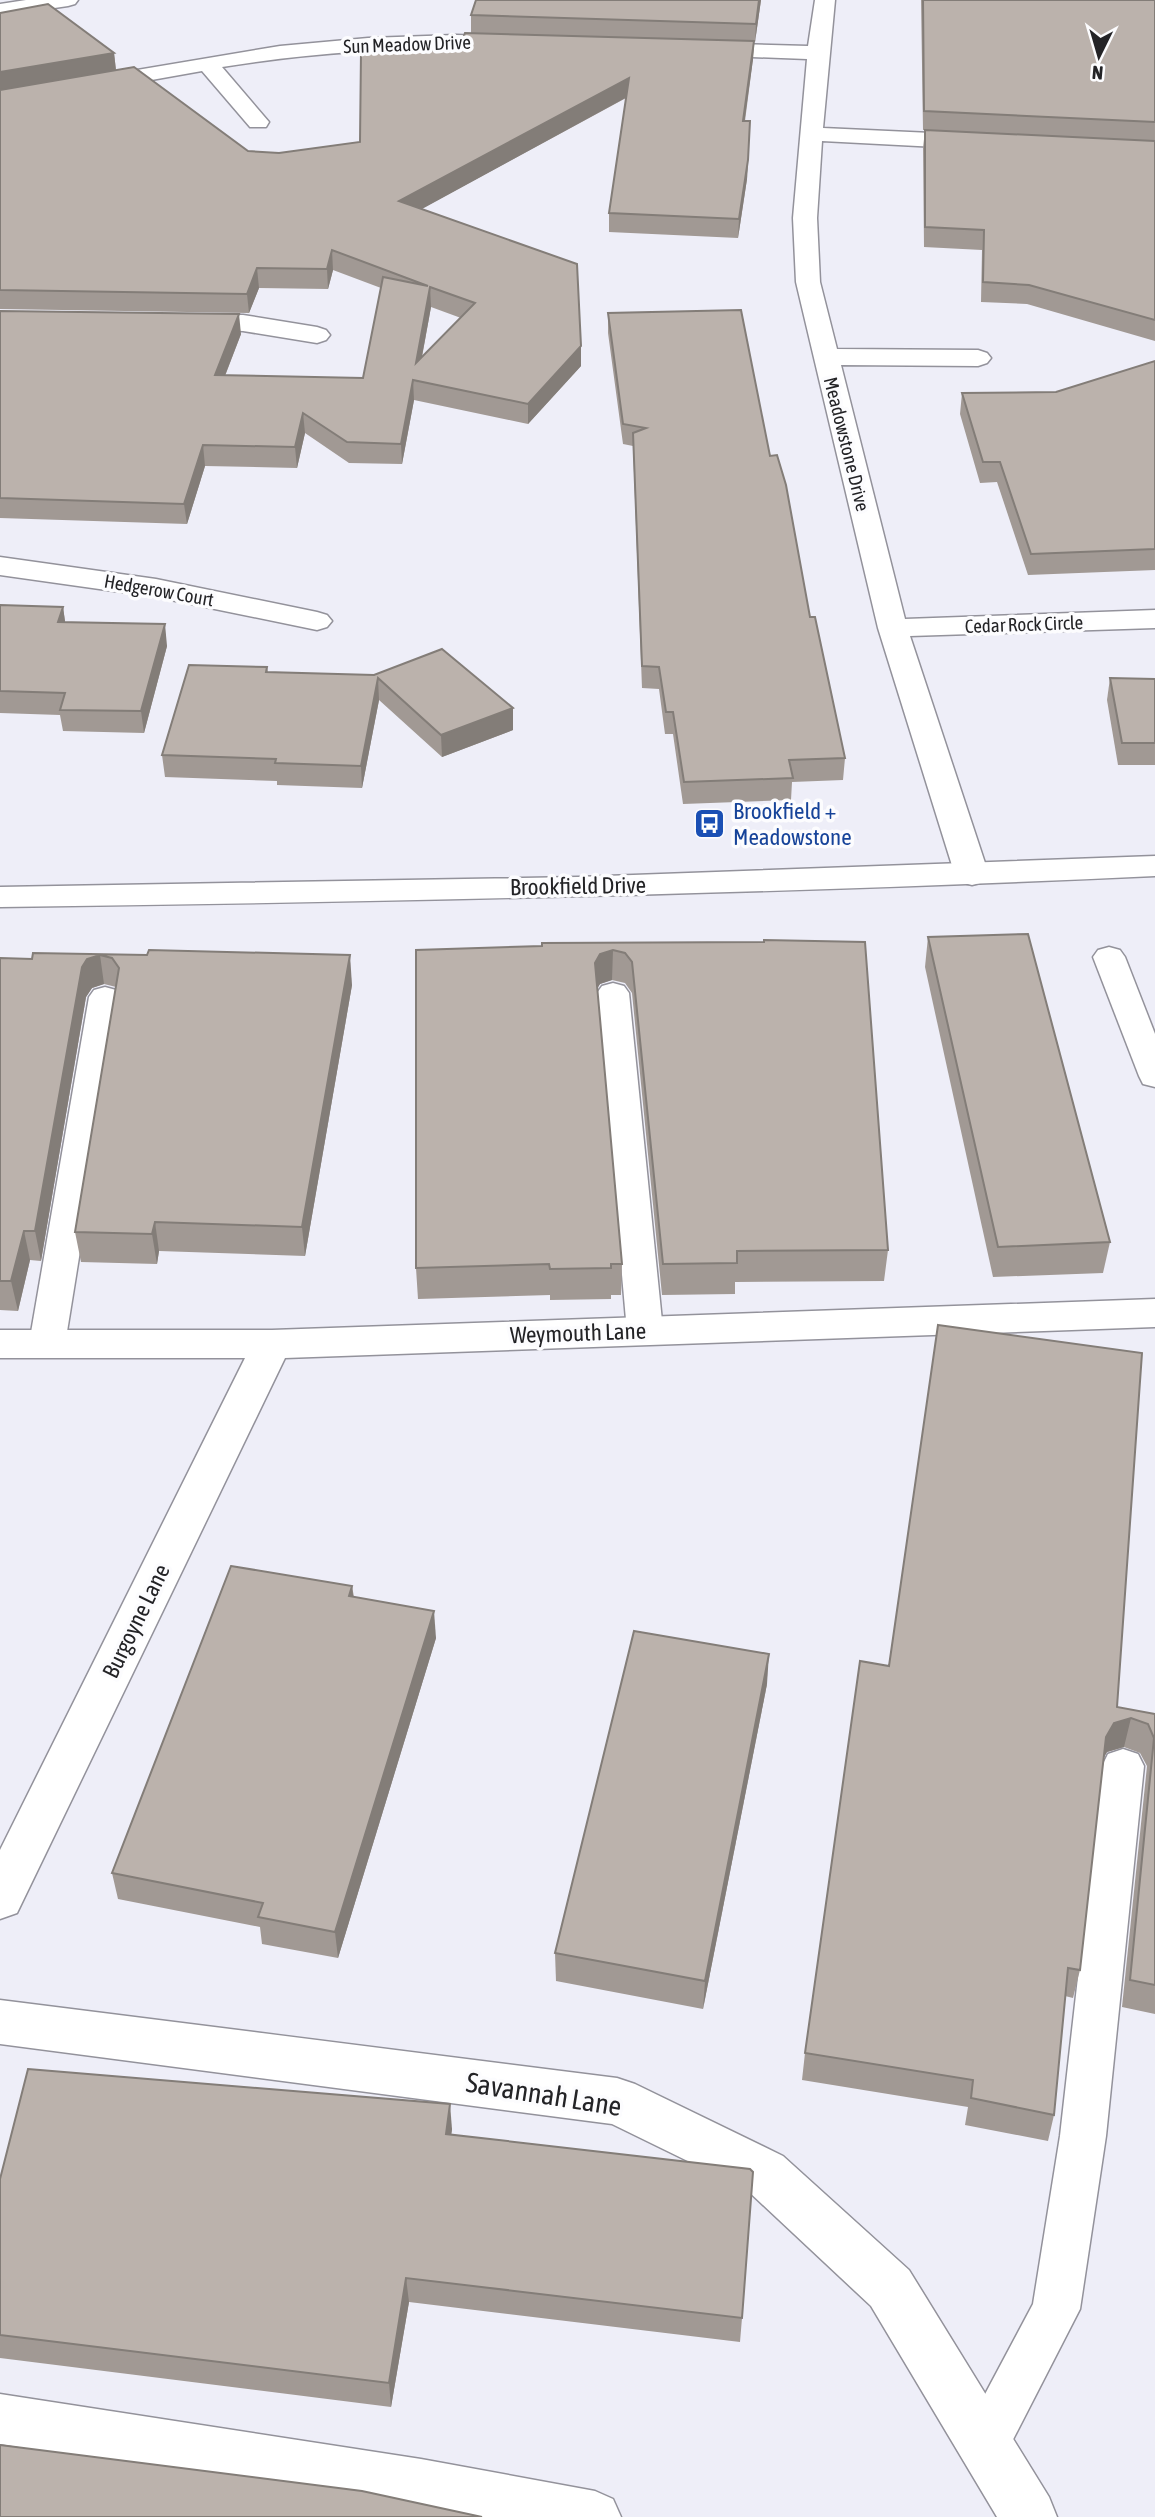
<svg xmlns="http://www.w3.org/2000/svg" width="1155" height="2517" font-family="'Asap Condensed',sans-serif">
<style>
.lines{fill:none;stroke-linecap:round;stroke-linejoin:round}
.lane-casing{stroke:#93929b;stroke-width:3}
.street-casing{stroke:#93929b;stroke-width:3}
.secondary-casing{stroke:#93929b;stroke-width:3}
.lane{fill:#fff;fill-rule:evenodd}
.street{fill:#fff;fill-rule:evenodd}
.secondary{fill:#fff;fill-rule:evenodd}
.wall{fill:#a19994;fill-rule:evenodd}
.shaded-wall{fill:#837d78}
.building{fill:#bbb2ac;stroke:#837d78;stroke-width:2;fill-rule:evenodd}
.labels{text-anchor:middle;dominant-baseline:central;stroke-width:7;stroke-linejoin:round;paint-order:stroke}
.far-street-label{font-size:19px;fill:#232326;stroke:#fcfcfe}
.transit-label{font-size:23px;fill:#164399;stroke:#fcfcfe;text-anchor:start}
.street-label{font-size:23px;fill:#232326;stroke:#fcfcfe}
.near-street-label{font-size:28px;fill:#232326;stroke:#fcfcfe}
</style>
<rect width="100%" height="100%" fill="#eeeef8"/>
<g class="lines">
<defs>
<g id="lane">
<path d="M1109,947L1120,950L1125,957L1155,1034V1087L1143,1084L1139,1076L1093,957L1098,950Z"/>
<path d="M613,983L624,986L629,993L663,1331L658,1340L645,1344L632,1340L627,1331L597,993L602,986Z"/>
<path d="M105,987L116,990L121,997L65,1344L60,1353L47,1357L34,1353L29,1344L89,997L94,990Z"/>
<path d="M1123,1749L1138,1754L1144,1766L1106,2136L1080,2309L1002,2461L984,2468L966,2461L959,2443L1033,2304L1060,2136L1102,1766L1108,1754Z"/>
<path d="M0,2394L421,2459L595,2491L613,2499L621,2517H461L0,2444Z"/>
</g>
<g id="street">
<path d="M26,0H78L75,4L68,6L0,16V4Z"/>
<path d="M815,0H835L823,128L975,135L983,137L986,142L983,147L975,149L822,141L817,218L820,282L837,349L978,350L987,353L991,358L987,363L978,366L841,365L905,619L1155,610V628L910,636L989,875L984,882L972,885L960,882L955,875L878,628L796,282L793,218L807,59L701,55L693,54L690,49L693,44L701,43L808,46Z"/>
<path d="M456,35L515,37L522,39L526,43L522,47L515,49C417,46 320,51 222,67L269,122L266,127H250L202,71L0,107V93L280,46L368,38Z"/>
<path d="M188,315H243L317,327L326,330L330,335L326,340L317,343L243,331L179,328L175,323L179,318Z"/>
<path d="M0,557L156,579L317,612L327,615L332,621L327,627L317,630L156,597L0,575Z"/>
<path d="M1155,1299V1327L285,1358L17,1913L0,1919V1850L245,1358H0V1330H272Z"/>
<path d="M0,2000L617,2078L635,2084L783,2156L909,2270L1049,2497L1057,2517H997L871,2306L747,2190L612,2124L0,2044Z"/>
</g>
<path id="secondary" d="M1155,856V876C770,894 385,902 0,907V887L578,877Z"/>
</defs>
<use href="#lane" class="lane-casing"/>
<use href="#street" class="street-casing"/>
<use href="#secondary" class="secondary-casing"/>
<use href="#lane" class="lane"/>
<use href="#street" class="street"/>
<use href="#secondary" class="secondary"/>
</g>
<g class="wall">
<path d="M476,0H761L755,42H754L753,59L745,121H750L747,179L738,238L609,232V213L626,98L421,209L581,366L528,424L414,400L402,464L349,463L305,433L297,468L205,466L187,524L0,518V311L241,334L225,376L363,378L381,288L333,270L328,289L259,288L249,313L0,309V13L114,53L116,70L248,151L279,153L360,142L459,50L471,33V15ZM431,307L461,318L422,357Z"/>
<path d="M921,0H1155V341L1027,304L981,302L982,250L924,247L923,148L925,130H923Z"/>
<path d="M608,313L770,456L845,758L843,780L792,782L791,800L683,804L673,734H665L659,689L642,688L633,446L623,444L608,333Z"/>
<path d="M1155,361V570L1028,575L997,482L980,483L960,414L962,393L1056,392Z"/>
<path d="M0,605L63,607L65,622L167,646L144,733L63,731L60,715L0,713Z"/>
<path d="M267,667L268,672L374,675L513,708V730L442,757L379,700L362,788L277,785V781L165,777L162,755Z"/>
<path d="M1110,678L1155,679V765H1118L1107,700Z"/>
<path d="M928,937L1110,1242L1103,1273L993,1277L925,967Z"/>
<path d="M763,942L888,1250L884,1281L735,1282V1294L662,1295L632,993L625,983L612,980L600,984L597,989L622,1264L621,1295H611V1299L550,1300V1295L418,1299L416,1268V950Z"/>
<path d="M33,953L147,955L352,985L305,1256L159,1251L157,1264L81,1262L75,1232L116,987L104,984L92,988L86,997L41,1261L30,1260L18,1311L0,1310V958L32,959Z"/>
<path d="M352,1586L354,1597L436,1638L338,1958L262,1944L260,1927L118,1899L112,1873Z"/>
<path d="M767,1684L703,2009L556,1981L555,1953Z"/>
<path d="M1117,1707L1155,1714V2014L1122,2007L1147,1766L1140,1753L1124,1747L1107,1752L1104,1757L1080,1970L1073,1998L1065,1996L1054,2115L1048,2141L965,2125L968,2107L802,2080L805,2053Z"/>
<path d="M452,2129L451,2135L742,2318L740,2342L409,2302L391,2407L0,2358V2179Z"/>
</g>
<g class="shaded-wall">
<path d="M759,0H761L755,42L756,24Z"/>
<path d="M754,41L753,59L742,139L743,121Z"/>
<path d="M114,53L116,71L0,90V72Z"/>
<path d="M629,78V96L400,221L399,201Z"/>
<path d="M748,160L747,179L738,238L739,219Z"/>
<path d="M332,250L333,270L328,289L327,269Z"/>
<path d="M257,268L259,288L249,313L247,294Z"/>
<path d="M430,287L431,307L417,383L416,363Z"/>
<path d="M239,314L241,334L217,396L215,375Z"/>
<path d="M581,346V366L528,424V404Z"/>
<path d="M413,380L414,400L402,464L401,444Z"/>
<path d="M303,413L305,433L297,468L295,447Z"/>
<path d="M203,445L205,466L187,524L184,504Z"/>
<path d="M63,607L66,628L58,622Z"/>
<path d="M165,624L167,646L144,733L141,711Z"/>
<path d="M378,678L379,700L362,788L361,766Z"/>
<path d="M513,708V730L442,757L441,735Z"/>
<path d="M613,950L612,980L600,984L594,993L595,963L600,954Z"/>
<path d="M100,955L104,984L92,988L86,997L41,1261L35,1231L82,967L87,959Z"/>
<path d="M350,955L352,985L305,1256L302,1227Z"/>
<path d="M155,1222L159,1251L157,1264L152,1234Z"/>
<path d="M24,1231L30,1260L18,1311L11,1281Z"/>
<path d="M352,1586L355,1613L349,1596Z"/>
<path d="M434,1611L436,1638L338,1958L335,1932Z"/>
<path d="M769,1654L767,1684L703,2009L705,1981Z"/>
<path d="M1131,1718L1124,1747L1107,1752L1099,1766L1106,1737L1114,1723Z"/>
<path d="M450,2104L452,2129L448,2159L446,2134Z"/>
<path d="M406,2278L409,2302L391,2407L389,2383Z"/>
</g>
<g class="building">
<path d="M476,0H759L756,24L471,15Z"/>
<path d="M923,0H1155V122L924,111Z"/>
<path d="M48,4L114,53L0,72V13Z"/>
<path d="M465,33L754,41L743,121H750L748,160L739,219L609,213L629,78L399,201L577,264L581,346L528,404L413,380L401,444L347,442L303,413L295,447L203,445L184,504L0,498V311L239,314L215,375L363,378L383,277L428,286L332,250L327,269L257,268L247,294L0,290V90L134,67L248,151L279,153L360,142L361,52L459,50ZM430,287L475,303L416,363Z"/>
<path d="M925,130L1155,141V320L1029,285L983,282L984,230L925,227Z"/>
<path d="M741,310L770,456L777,455L786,485L810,617H815L845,758L789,760L793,778L684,782L673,712H666L659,667L642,666L633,433L646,428L623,424L608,313Z"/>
<path d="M1155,361V549L1031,554L1000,462H983L962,393L1056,392Z"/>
<path d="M0,605L63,607L58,622L165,624L141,711L60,710L65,693L0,691Z"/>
<path d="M442,649L513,708L441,735L378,678L361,766L275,763L276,759L162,755L189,665L267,667L266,672L374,675Z"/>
<path d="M1110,678L1155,679V743H1122Z"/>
<path d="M1028,934L1110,1242L998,1247L928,937Z"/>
<path d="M764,940L865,942L888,1250L737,1251V1263L663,1264L632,962L625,953L613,950L600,954L595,963L622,1264H611V1268L550,1269L549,1264L416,1268V950L542,946V943L764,942Z"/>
<path d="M149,950L350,955L302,1227L155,1222L152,1234L75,1232L119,968L112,958L100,955L87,959L82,967L35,1231H24L11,1281H0V958L32,959L33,953L147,955Z"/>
<path d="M938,1325L1142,1353L1117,1707L1155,1714V1985L1130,1980L1154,1738L1148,1724L1131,1718L1114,1723L1106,1737L1080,1970L1068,1968L1054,2115L971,2098L973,2080L805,2053L860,1661L889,1666Z"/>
<path d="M231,1566L352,1586L349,1596L434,1611L335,1932L258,1917L263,1903L112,1873Z"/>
<path d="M634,1631L769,1654L705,1981L555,1953Z"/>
<path d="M28,2069L450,2104L446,2134L750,2169L753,2172L742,2318L406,2278L389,2383L0,2335V2179Z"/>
<path d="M0,2445L362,2491L482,2517H0Z"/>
</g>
<defs>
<symbol id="bus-square" viewBox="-11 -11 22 22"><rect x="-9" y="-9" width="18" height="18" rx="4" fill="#1a4fb4" stroke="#fcfcfe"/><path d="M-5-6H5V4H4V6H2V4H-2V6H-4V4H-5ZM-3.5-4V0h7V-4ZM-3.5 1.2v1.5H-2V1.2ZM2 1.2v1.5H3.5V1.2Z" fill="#fff"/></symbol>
</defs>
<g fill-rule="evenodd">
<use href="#bus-square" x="692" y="806" width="35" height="35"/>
</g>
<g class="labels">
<g class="far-street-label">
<text transform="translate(407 44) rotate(-2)">Sun Meadow Drive</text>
<text transform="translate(847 444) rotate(76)">Meadowstone Drive</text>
<text transform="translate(159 590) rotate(10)">Hedgerow Court</text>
<text transform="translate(1024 624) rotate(-2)">Cedar Rock Circle</text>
</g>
<g class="transit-label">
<text x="733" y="811">Brookfield +<tspan x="733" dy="26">Meadowstone</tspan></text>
</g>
<g class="street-label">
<text transform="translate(578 886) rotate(-1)">Brookfield Drive</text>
<text transform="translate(578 1333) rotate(-2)">Weymouth Lane</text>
<text transform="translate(136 1621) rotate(-64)">Burgoyne Lane</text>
</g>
<g class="near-street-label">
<text transform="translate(544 2094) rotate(9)">Savannah Lane</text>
</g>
</g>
<g transform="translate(1099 56) rotate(185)" stroke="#fcfcfe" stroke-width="5" paint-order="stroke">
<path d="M0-5L12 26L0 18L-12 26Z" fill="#232326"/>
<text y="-10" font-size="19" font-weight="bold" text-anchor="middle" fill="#232326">N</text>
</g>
</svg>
